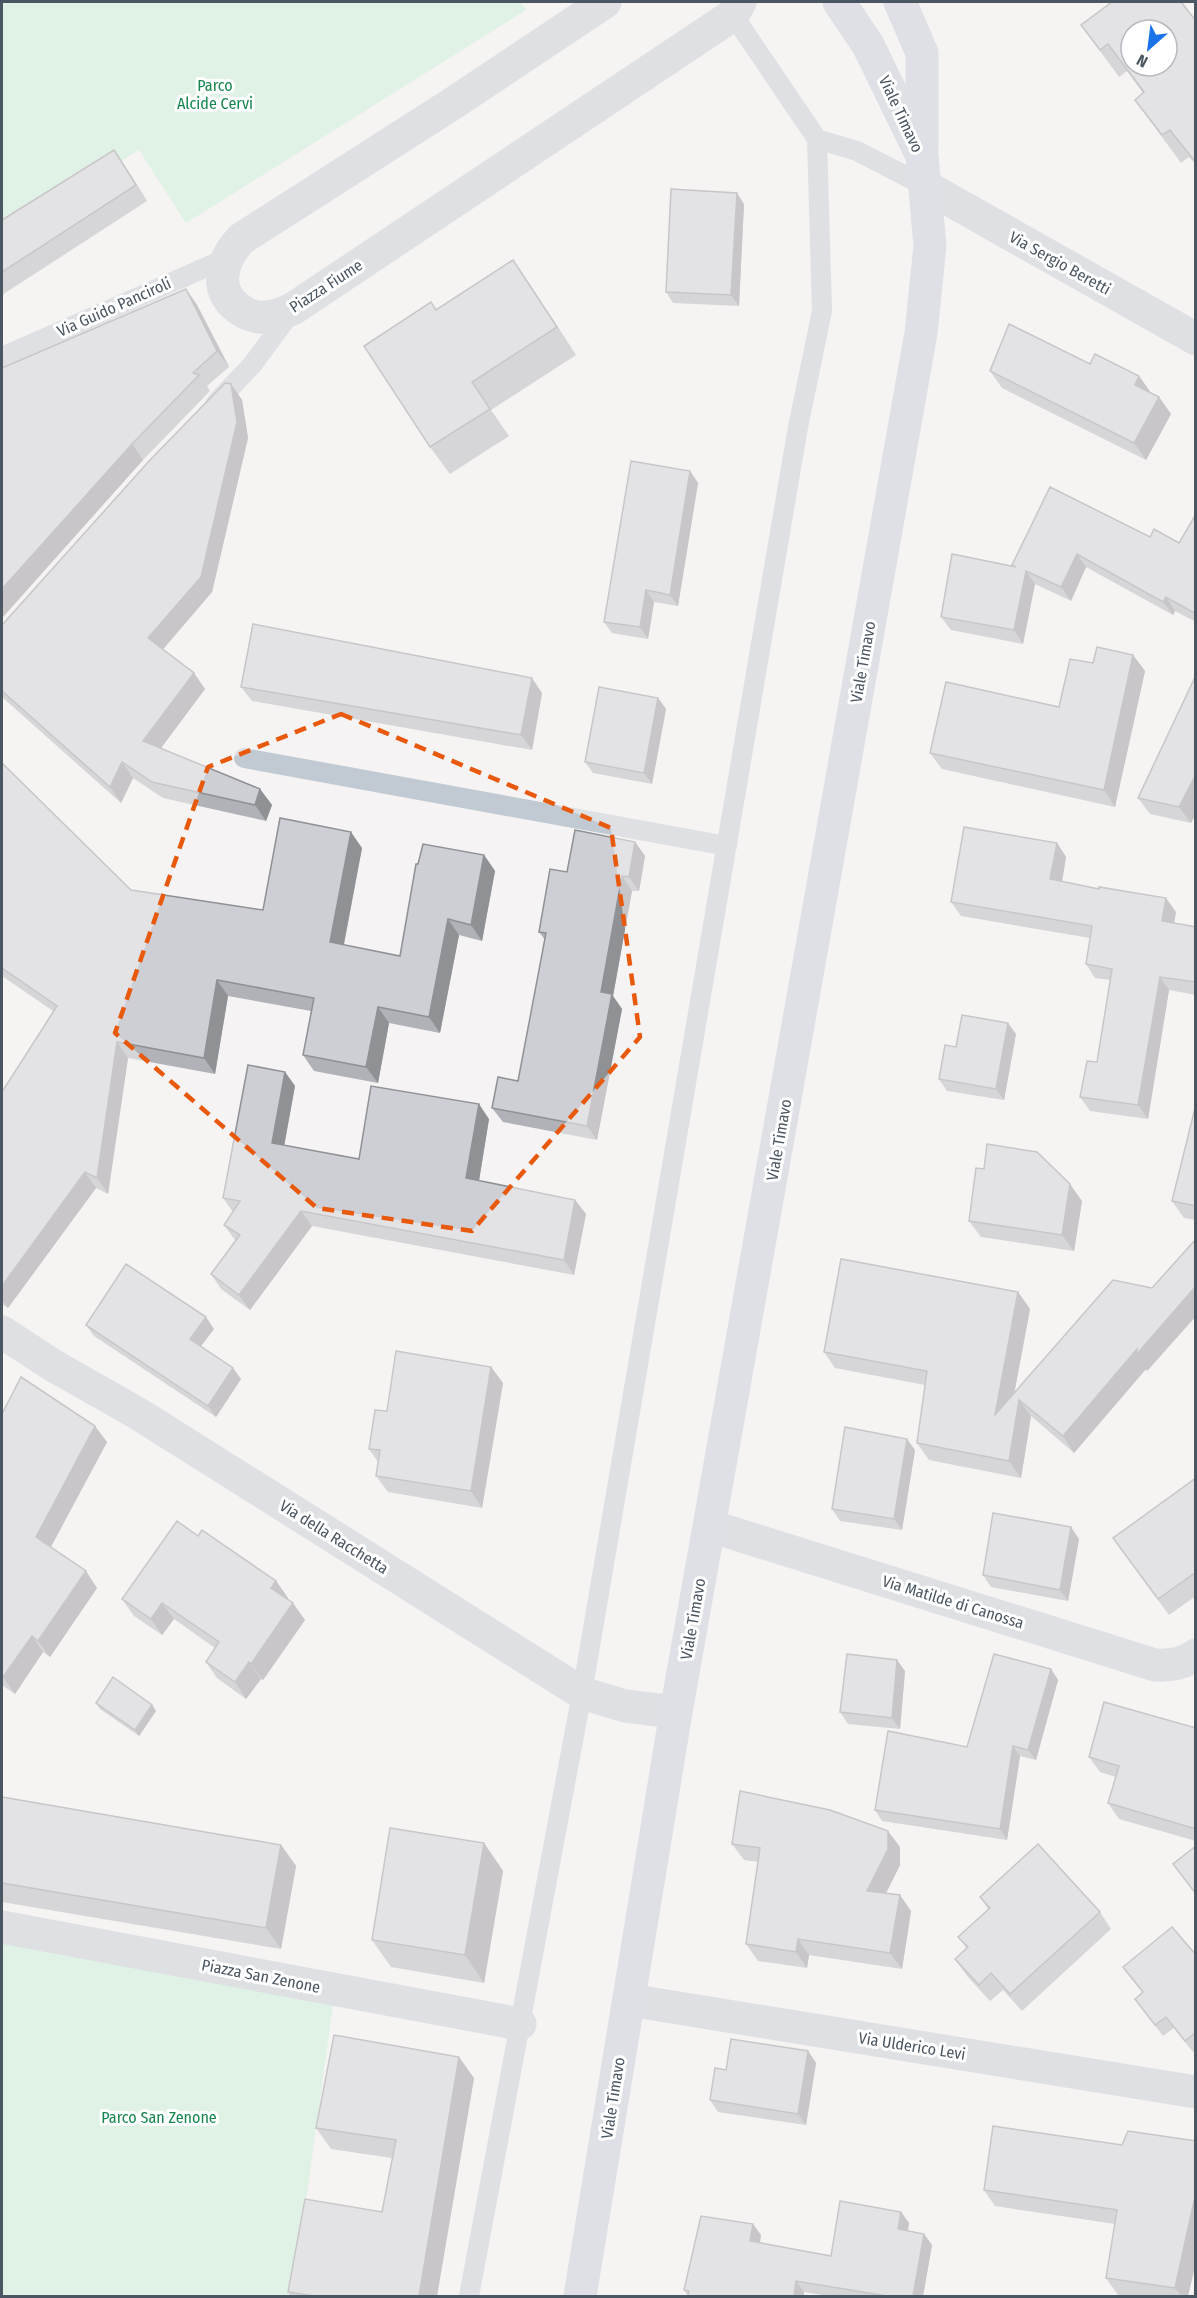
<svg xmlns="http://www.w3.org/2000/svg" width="1197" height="2298" font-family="'Fira Sans Condensed',sans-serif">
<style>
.green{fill:#c3f1d5}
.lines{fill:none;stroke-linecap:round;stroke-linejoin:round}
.lane{stroke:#c1cad2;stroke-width:20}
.street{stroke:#c1cad2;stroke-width:33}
.secondary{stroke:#c1cbd6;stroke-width:33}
.wall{fill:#b0b2b7}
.shaded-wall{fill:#909195}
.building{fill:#cdcfd5;stroke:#909195;stroke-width:1.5;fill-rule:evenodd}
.marked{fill:none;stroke:#e8590c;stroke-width:4.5;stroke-dasharray:12 8;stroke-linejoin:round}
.labels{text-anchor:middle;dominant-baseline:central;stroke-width:6;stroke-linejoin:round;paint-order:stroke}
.park-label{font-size:16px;fill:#17864f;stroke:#fff}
.street-label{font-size:16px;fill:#4a5661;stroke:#fff}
</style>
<rect width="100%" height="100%" fill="#f5f3f3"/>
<g class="green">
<path d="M2,2H520L526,10L186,223L139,150L2,234Z"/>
<path d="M2,1927L335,1990L293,2296H2Z"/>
</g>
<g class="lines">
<g class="lane">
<path d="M817,139L857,151L925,186"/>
<path d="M2,357L227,258"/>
<path d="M215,404L252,365L292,311"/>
<path d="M244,758L727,846"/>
<path d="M469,2296L582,1693L798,427L822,311L817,139L733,15"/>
</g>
<g class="street">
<path d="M605,2L452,104L241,239C223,258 212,289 238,308C242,311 248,315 254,316C268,320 282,314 294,308L733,15L740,2"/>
<path d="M925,186L1196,339"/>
<path d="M2,1332L54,1366L137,1413L582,1693L625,1706L676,1712"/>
<path d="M710,1526L1155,1665C1170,1666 1183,1664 1196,1655"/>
<path d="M2,1927L520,2024"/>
<path d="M629,2000L1196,2092"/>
</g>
<g class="secondary">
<path d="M900,2L922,53V148"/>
<path d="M580,2296L676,1712L921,333L930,246L922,156L868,45L839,2"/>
</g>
</g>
<g class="wall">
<path d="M1196,21V165L1189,157L1181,163L1135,100L1143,93L1127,71L1119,77L1081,25Z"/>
<path d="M114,150L147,201L2,295V220Z"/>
<path d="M744,204L739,306L673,303L666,292Z"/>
<path d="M532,288L576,355L491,410L509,436L450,474L430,447L436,310Z"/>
<path d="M186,289L197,305L229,367L207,386L210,391L143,460L2,618Z"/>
<path d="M1090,364L1139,376L1151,393L1159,397L1171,414L1146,460L1002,388L990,371Z"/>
<path d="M231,384L242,400L248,438L212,592L163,649L205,689L161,748L260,789L272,805L266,821L163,798L133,778L121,803L2,697V625Z"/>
<path d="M690,471L698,483L678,606L654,602L648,639L612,633L604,622Z"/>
<path d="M1196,514V622L1175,611L1173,615L1086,567L1071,601L1035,584L1023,644L951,630L941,617L1013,566L1012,565L1150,537L1179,543Z"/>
<path d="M1133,655L1145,671L1115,807L942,769L930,753L1059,707L1093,663Z"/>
<path d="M1196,675L1191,823L1150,814L1138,798Z"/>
<path d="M241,687L542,693L532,750L252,701Z"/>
<path d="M658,698L666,709L652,784L593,773L585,762Z"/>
<path d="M2,763L131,890L263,910L362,848L344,945L400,956L418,864L484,855L495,871L482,941L459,935L440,1033L389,1023L378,1083L314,1071L303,1055L311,1011L228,996L215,1074L128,1058L108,1194L96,1188L8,1308L2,1304V1092L53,1011L2,976Z"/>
<path d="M635,842L645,856L639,891H632L613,996L622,1009L597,1140L503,1122L492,1108L518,1081L545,940L539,932L567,872Z"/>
<path d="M1057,843L1066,857L1062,882L1176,912L1174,923L1196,927V995L1169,990L1148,1119L1090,1111L1080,1097L1097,1062L1110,980L1095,978L1086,964L1090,938L961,916L951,902Z"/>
<path d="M1016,1034L1004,1100L947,1091L939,1079L956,1047Z"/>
<path d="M285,1072L295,1086L284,1145L359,1159L489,1119L479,1181L575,1200L586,1214L574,1275L312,1226L250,1310L221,1289L211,1274L235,1240L224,1225L233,1212L223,1198Z"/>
<path d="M1196,1104V1220L1184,1218L1172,1201Z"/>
<path d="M1082,1201L1074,1251L981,1237L969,1221Z"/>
<path d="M1196,1239V1316L1147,1371L1146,1369L1074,1453L1031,1416L1021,1478L929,1460L917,1443L925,1385L835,1368L824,1352L1018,1292L1030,1309L1014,1394L1152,1288Z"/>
<path d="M86,1325L214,1329L201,1346L241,1379L216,1417L94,1336Z"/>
<path d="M491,1367L503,1383L482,1508L388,1492L376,1476L378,1462L369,1449L387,1411Z"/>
<path d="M2,1414L107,1442L51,1547L97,1588L50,1657L43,1652L15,1694L2,1685Z"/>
<path d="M915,1450L902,1530L840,1521L832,1509Z"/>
<path d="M1196,1478V1596L1169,1615L1113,1538Z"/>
<path d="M198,1536L276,1581L288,1598L287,1599L305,1620L263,1680L261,1679L246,1699L217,1678L206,1662L215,1648L174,1619L162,1635L134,1616L122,1599Z"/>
<path d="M1079,1539L1068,1601L991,1587L983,1575Z"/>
<path d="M1051,1669L1058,1680L1036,1760L1020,1756L1007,1840L882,1821L875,1810L967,1747Z"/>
<path d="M905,1671L900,1729L848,1724L840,1712Z"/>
<path d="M96,1703L152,1705L156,1711L139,1736L100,1709Z"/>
<path d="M1196,1728V1841L1119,1819L1108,1803L1116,1777L1100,1772L1089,1757Z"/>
<path d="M2,1797L281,1845L296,1866L281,1949L2,1902Z"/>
<path d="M484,1843L503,1871L484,1983L391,1967L372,1940Z"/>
<path d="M732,1844L900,1847V1865L886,1893L911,1911L902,1969L809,1955L807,1968L758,1961L746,1944L758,1862L744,1860Z"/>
<path d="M980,1897L1100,1912L1111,1929L1022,2011L1003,1990L990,2001L967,1976L955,1959L967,1949L958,1937L988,1909Z"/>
<path d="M1196,1955V2050L1193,2052L1174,2028L1163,2036L1135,1999L1143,1993L1123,1967Z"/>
<path d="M808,2051L816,2063L806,2125L718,2112L710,2100L726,2070Z"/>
<path d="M474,2078L437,2296H291L288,2292L382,2212L392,2158L331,2149L316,2128Z"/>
<path d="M1196,2141V2262L1188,2296H1131L1118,2295L1106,2278L1115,2224L995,2206L984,2190L1122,2145Z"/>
<path d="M901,2212L909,2223L908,2231L932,2245L923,2296H829L804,2292V2296H688L684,2290L761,2235L760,2243L831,2256Z"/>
</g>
<g class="shaded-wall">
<path d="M114,150L125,166L147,201L136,185Z"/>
<path d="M737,193L744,204L739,306L731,295Z"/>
<path d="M513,260L532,288L576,355L557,327Z"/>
<path d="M186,289L197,305L229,367L217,351Z"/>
<path d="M1139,376L1151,393L1135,385Z"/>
<path d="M231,384L242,400L248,438L212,592L159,654L148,638Z"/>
<path d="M1159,397L1171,414L1146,460L1134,443Z"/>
<path d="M132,444L143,460L2,618V589Z"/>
<path d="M690,471L698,483L678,606L670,595Z"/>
<path d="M1077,554L1086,567L1071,601L1061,587Z"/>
<path d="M1026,571L1035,584L1023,644L1014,630Z"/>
<path d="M646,590L654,602L648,639L640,627Z"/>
<path d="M1166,597L1175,611L1173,615L1163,602Z"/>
<path d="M1133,655L1145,671L1115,807L1104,790Z"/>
<path d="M194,673L205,689L155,756L143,741Z"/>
<path d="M532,678L542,693L532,750L521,735Z"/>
<path d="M658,698L666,709L652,784L644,773Z"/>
<path d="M122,762L133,778L121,803L110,787Z"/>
<path d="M1196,774V814L1191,823L1179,807Z"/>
<path d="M260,789L272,805L266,821L255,805Z"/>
<path d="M351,832L362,848L341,958L330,942Z"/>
<path d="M635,842L645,856L639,891L629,877Z"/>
<path d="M1057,843L1066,857L1060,893L1050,879Z"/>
<path d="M484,855L495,871L482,941L471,925Z"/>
<path d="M622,876L632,891L613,996L622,1009L597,1140L587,1126L601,992Z"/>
<path d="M1166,898L1176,912L1172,935L1162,921Z"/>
<path d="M448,919L459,935L440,1033L429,1017Z"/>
<path d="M1160,977L1169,990L1148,1119L1138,1105Z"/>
<path d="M217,980L228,996L215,1074L204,1058Z"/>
<path d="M378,1007L389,1023L378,1083L366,1067Z"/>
<path d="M1008,1023L1016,1034L1004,1100L996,1089Z"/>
<path d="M117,1042L128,1058L108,1194L97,1178Z"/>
<path d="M285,1072L295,1086L282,1158L272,1143Z"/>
<path d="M479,1104L489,1119L477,1193L466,1178Z"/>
<path d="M85,1172L96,1188L8,1308L2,1300V1286Z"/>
<path d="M1070,1184L1082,1201L1074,1251L1062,1235Z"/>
<path d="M575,1200L586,1214L574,1275L564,1260Z"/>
<path d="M301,1211L312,1226L250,1310L239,1295Z"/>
<path d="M1196,1286V1316L1147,1371L1146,1369L1074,1453L1063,1436L1137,1349Z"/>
<path d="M1018,1292L1030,1309L1007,1432L995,1415Z"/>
<path d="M206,1317L214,1329L198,1350L190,1339Z"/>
<path d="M491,1367L503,1383L482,1508L471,1491Z"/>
<path d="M233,1368L241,1379L216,1417L208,1406Z"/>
<path d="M1019,1400L1031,1416L1021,1478L1009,1461Z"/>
<path d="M95,1426L107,1442L47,1554L36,1537Z"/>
<path d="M907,1439L915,1450L902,1530L894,1519Z"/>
<path d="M1071,1527L1079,1539L1068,1601L1060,1590Z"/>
<path d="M86,1571L97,1588L50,1657L38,1641Z"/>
<path d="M276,1581L288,1598L283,1605L271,1588Z"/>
<path d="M162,1603L174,1619L162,1635L151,1619Z"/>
<path d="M293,1603L305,1620L263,1680L251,1664Z"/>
<path d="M32,1636L43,1652L15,1694L3,1677Z"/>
<path d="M897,1660L905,1671L900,1729L892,1718Z"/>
<path d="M249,1662L261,1679L246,1699L235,1682Z"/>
<path d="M1051,1669L1058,1680L1036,1760L1028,1750Z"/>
<path d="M152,1705L156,1711L139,1736L135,1730Z"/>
<path d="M1013,1746L1020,1756L1007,1840L1000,1829Z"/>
<path d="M888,1831L900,1847V1865L879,1907L867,1891Z"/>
<path d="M484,1843L503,1871L484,1983L465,1955Z"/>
<path d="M281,1845L296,1866L281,1949L266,1928Z"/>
<path d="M900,1895L911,1911L902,1969L890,1953Z"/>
<path d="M798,1939L809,1955L807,1968L796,1952Z"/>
<path d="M808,2051L816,2063L806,2125L798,2114Z"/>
<path d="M459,2057L474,2078L437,2296H419Z"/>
<path d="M1196,2192V2262L1188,2296H1181L1175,2288Z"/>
<path d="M901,2212L909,2223L906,2240L898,2229Z"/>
<path d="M753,2224L761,2235L758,2253L750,2241Z"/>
<path d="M924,2234L932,2245L923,2296H913Z"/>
<path d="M796,2281L804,2292V2296H794Z"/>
</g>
<g class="building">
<path d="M1112,2H1181L1196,21V157L1193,159L1170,130L1162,135L1135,100L1144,92L1108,44L1100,50L1081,25ZM1131,30H1167V66H1131Z"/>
<path d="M114,150L136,185L2,272V220Z"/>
<path d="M671,189L737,193L731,295L666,292Z"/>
<path d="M513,260L557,327L472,382L490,409L430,447L364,346L431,302L436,310Z"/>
<path d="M186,289L217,351L193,373L199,375L132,444L2,589V368Z"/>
<path d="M1009,324L1090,364L1095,354L1139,376L1135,385L1159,397L1134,443L990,371Z"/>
<path d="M225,383L231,384L237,422L201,577L148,638L194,673L143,741L260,789L255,805L152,782L122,762L110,787L2,691V625L150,460Z"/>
<path d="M631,461L690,471L670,595L646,590L640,627L604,622Z"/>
<path d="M1050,487L1150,537L1154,529L1179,543L1196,514V614L1166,597L1163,602L1077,554L1061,587L1026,571L1014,630L941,617L952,554L1016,567L1012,565Z"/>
<path d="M253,624L532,678L521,735L241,687Z"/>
<path d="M1097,647L1133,655L1104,790L930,753L946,682L1059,707L1070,659L1093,663Z"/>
<path d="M1196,675V774L1179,807L1138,798Z"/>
<path d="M599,687L658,698L644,773L585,762Z"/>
<path d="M2,763L131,890L263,910L280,818L351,832L330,942L400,956L416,864H418L423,844L484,855L471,925L448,919L429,1017L378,1007L366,1067L303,1055L314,998L217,980L204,1058L117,1042L97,1178L85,1172L2,1286V1092L57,1006L2,968Z"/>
<path d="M964,827L1057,843L1050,879L1099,889V887L1166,898L1162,921L1196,927V982L1160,977L1138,1105L1080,1097L1087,1061L1097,1062L1112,969L1086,964L1092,926L951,902Z"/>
<path d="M575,830L635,842L629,877L622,876L601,992L612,994L587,1126L492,1108L498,1077L518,1081L546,933L539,932L550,869L567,872Z"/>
<path d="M962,1015L1008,1023L996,1089L939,1079L945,1045L956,1047Z"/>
<path d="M248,1065L285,1072L272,1143L359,1159L371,1086L479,1104L466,1178L575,1200L564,1260L301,1211L239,1295L211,1274L240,1235L224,1225L240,1201L223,1198Z"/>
<path d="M1196,1104V1206L1172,1201Z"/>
<path d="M987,1144L1037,1152L1070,1184L1062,1235L969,1221L976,1168L984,1169Z"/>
<path d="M1196,1239V1286L1136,1355L1137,1349L1063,1436L1019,1400L1009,1461L917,1443L927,1371L824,1352L841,1259L1018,1292L995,1415L1113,1280L1152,1288Z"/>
<path d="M126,1264L206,1317L190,1339L233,1368L208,1406L86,1325Z"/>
<path d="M396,1351L491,1367L471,1491L376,1476L380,1450L369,1449L375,1410L387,1411Z"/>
<path d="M21,1377L95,1426L36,1537L86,1571L38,1641L32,1636L3,1677L2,1676V1414Z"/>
<path d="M845,1427L907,1439L894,1519L832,1509Z"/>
<path d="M1196,1478V1572L1158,1599L1113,1538Z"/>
<path d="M993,1513L1071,1527L1060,1590L983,1575Z"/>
<path d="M177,1521L198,1536L202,1530L276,1581L271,1588L293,1603L251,1664L249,1662L235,1682L206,1662L219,1642L162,1603L151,1619L122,1599Z"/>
<path d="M847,1654L897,1660L892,1718L840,1712Z"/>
<path d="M994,1654L1051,1669L1028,1750L1013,1746L1000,1829L875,1810L888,1731L967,1747Z"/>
<path d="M113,1677L152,1705L135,1730L96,1703Z"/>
<path d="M1104,1702L1196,1728V1829L1108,1803L1119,1766L1089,1757Z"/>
<path d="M740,1791L830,1810L888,1831V1849L867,1891L900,1895L890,1953L798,1939L796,1952L746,1944L760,1848L732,1844Z"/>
<path d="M2,1797L281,1845L266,1928L2,1883Z"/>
<path d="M390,1828L484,1843L465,1955L372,1940Z"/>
<path d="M1038,1844L1100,1912L1010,1994L991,1973L979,1985L955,1959L968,1947L958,1937L990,1908L980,1897Z"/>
<path d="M1196,1846V1894L1173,1864Z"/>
<path d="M1172,1927L1196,1955V2032L1185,2041L1166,2017L1155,2025L1135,1999L1143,1992L1123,1967Z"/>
<path d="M334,2035L459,2057L419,2296H314L288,2292L305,2199L382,2212L396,2140L316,2128Z"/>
<path d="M731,2039L808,2051L798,2114L710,2100L715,2068L726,2070Z"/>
<path d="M993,2126L1122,2145L1128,2131L1196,2141V2192L1175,2288L1106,2278L1117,2210L984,2190Z"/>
<path d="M840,2201L901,2212L898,2229L924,2234L913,2296H887L796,2281L794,2296H688L689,2291L684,2290L701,2216L753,2224L750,2241L831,2256Z"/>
</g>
<path d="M0 0H1197V2298H0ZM341,714L611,828L640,1037L472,1231L317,1208L115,1033L208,767Z" fill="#f5f3f3" fill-opacity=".55" fill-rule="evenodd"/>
<path class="marked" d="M341,714L611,828L640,1037L472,1231L317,1208L115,1033L208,767Z"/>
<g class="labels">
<g class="park-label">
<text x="215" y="85">Parco<tspan x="215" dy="18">Alcide Cervi</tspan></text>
<text x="159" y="2117">Parco San Zenone</text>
</g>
<g class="street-label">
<text transform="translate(901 114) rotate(65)">Viale Timavo</text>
<text transform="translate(1060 263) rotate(29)">Via Sergio Beretti</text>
<text transform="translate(326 286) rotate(-33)">Piazza Fiume</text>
<text transform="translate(114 307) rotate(-24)">Via Guido Panciroli</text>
<text transform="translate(863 662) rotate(-80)">Viale Timavo</text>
<text transform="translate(779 1140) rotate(-80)">Viale Timavo</text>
<text transform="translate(334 1537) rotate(32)">Via della Racchetta</text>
<text transform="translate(953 1602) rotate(17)">Via Matilde di Canossa</text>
<text transform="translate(693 1619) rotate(-80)">Viale Timavo</text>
<text transform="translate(261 1976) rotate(11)">Piazza San Zenone</text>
<text transform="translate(912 2046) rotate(9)">Via Ulderico Levi</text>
<text transform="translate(613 2098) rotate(-81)">Viale Timavo</text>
</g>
</g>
<rect width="1197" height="2298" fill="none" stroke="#4a5661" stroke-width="6"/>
<g transform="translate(1149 48) rotate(208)"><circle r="28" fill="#ffffff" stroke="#b7bbc0" stroke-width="1.5"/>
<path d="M0-4.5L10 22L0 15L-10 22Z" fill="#1a73e8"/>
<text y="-9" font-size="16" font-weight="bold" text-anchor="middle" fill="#4a5661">N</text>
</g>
</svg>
